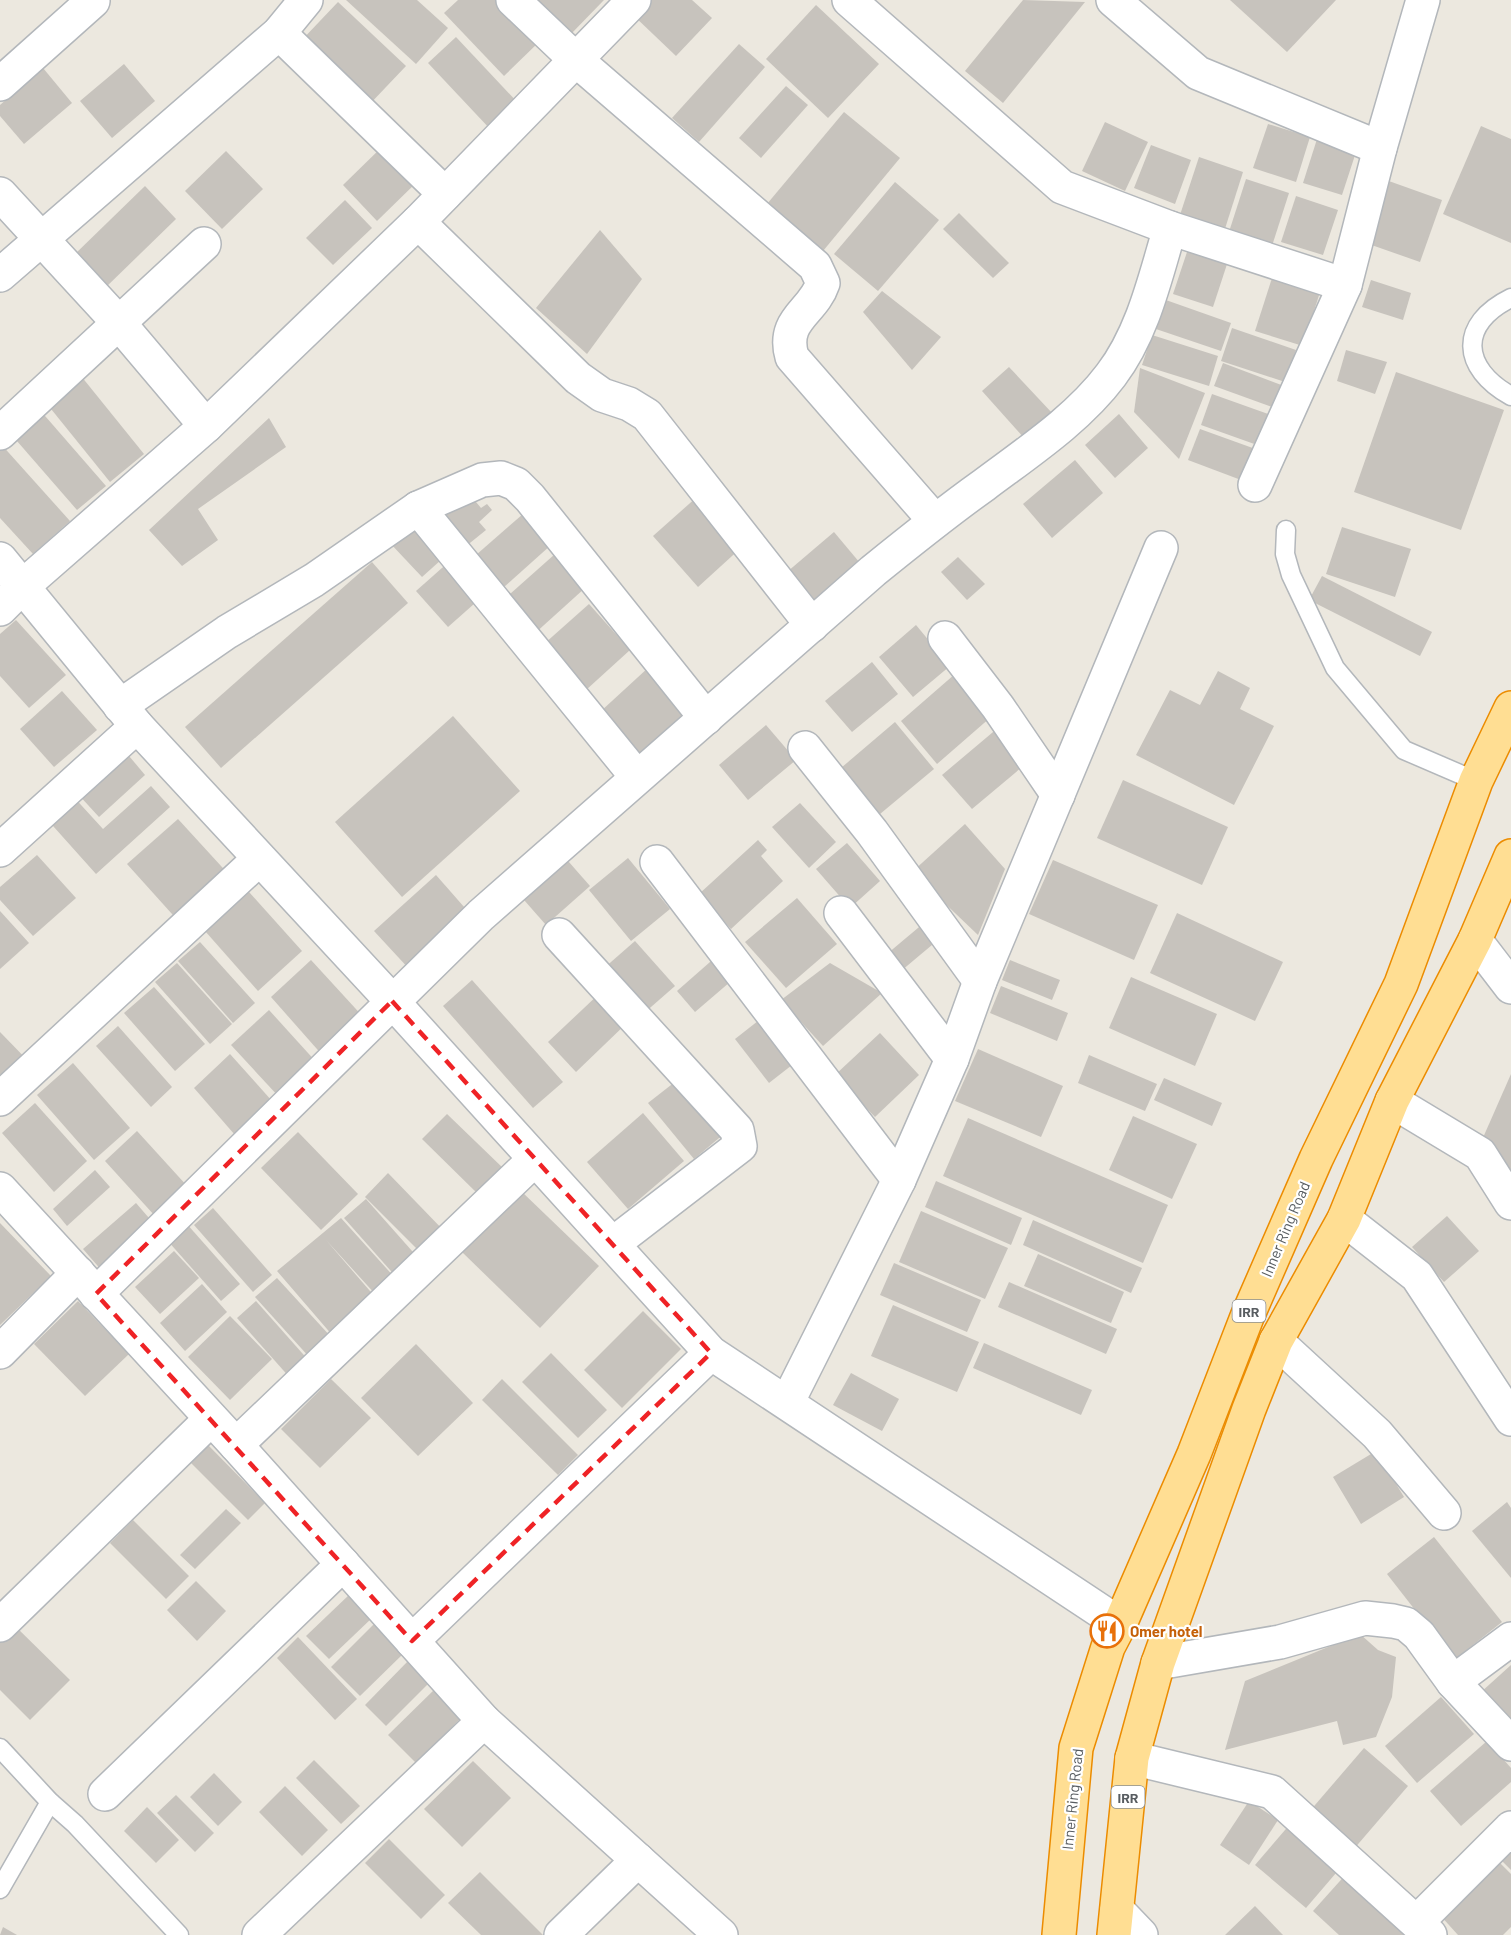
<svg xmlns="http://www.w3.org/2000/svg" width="1511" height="1935" font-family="Barlow,sans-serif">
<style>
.building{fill:#c7c3bd}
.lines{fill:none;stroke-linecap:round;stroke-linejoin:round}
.service-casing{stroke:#b3b7bb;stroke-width:21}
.minor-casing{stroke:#b3b7bb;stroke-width:36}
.trunk-casing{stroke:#ec8c00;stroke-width:36}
.service{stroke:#fff;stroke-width:18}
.minor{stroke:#fff;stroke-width:33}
.trunk{stroke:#ffde93;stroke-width:33}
.marked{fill:none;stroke:#ef2326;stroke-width:4.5;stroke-dasharray:12 8;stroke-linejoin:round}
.labels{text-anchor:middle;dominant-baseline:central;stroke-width:4.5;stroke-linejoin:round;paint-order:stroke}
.shield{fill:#fff;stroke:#8a8e90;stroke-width:1.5}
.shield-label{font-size:14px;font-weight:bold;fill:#585d61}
.street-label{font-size:15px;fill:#585d61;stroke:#fff}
.food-label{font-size:15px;font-weight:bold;fill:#c56008;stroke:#fff;text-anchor:start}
</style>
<rect width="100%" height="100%" fill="#ece8df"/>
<g class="building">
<path d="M346,0H417L448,28L416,64Z"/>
<path d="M458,0H498L539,42L504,76L444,13Z"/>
<path d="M534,0H604L570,35Z"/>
<path d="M645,0H692L712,18L676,56L632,14Z"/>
<path d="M1023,0L1085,2L1003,103L965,71Z"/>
<path d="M1230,0H1336L1287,52Z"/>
<path d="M338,2L406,66L367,107L300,42Z"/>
<path d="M816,5L879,64L828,118L766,59Z"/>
<path d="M456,37L518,103L491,130L428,63Z"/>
<path d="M739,44L765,67L699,142L672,118Z"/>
<path d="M124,64L155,101L112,138L80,101Z"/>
<path d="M43,68L72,103L24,144L0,116V105Z"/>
<path d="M786,86L808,105L761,158L739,138Z"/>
<path d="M844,112L900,158L823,251L767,204Z"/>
<path d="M1105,122L1148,142L1125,191L1082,171Z"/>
<path d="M1268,124L1310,137L1296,182L1253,168Z"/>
<path d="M1481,126L1511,139V243L1443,214Z"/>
<path d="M1318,136L1357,149L1342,195L1303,183Z"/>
<path d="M386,143L420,179L377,221L343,185Z"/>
<path d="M1151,145L1191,160L1175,204L1134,188Z"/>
<path d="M226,151L263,189L222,229L185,191Z"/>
<path d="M1199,157L1243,172L1223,235L1178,221Z"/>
<path d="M1246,179L1289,193L1271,249L1228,235Z"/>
<path d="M1386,180L1442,200L1420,262L1363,242Z"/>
<path d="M895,182L939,220L878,291L834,254Z"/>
<path d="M145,186L176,219L104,289L73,256Z"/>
<path d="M1296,196L1338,210L1323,255L1281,242Z"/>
<path d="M345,200L372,228L333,265L306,238Z"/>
<path d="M959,213L1009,263L993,278L943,229Z"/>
<path d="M600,230L642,279L587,354L536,308Z"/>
<path d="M1189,246L1229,258L1213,307L1173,294Z"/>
<path d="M1272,278L1320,292L1303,346L1255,331Z"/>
<path d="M1371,280L1411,293L1403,320L1362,307Z"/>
<path d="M882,291L941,337L912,370L863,312Z"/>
<path d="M1163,299L1231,323L1221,351L1153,328Z"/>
<path d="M1232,328L1296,350L1285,382L1221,361Z"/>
<path d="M1152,335L1218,356L1209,386L1142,365Z"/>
<path d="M1346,350L1387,362L1375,394L1337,381Z"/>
<path d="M1223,363L1284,386L1275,408L1214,386Z"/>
<path d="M1009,367L1053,414L1025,439L982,391Z"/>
<path d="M1140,368L1205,393L1179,459L1134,412Z"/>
<path d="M77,371L144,454L110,482L43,399Z"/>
<path d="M1396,372L1504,410L1461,530L1354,492Z"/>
<path d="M1212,394L1271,415L1260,446L1201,425Z"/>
<path d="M39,409L106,486L77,510L10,433Z"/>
<path d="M1119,414L1148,448L1115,478L1085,445Z"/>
<path d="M269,418L286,447L198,509L218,540L182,566L149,530Z"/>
<path d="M1200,429L1261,451L1249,483L1188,460Z"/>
<path d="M0,443L70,521L33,554L0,518Z"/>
<path d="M1075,460L1103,493L1052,538L1023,504Z"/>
<path d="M466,490L481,508L487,504L492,510L479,522L486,530L460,551L433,518Z"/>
<path d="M698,496L743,546L698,587L653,536Z"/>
<path d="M523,514L551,545L504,587L476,555Z"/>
<path d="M418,515L451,551L422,577L389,542Z"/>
<path d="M1342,527L1411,549L1395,597L1326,574Z"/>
<path d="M834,532L865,569L818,609L787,572Z"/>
<path d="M555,554L585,588L533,635L502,601Z"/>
<path d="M958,557L985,584L967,600L941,572Z"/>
<path d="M451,560L483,596L448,627L416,591Z"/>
<path d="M372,562L408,603L221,768L185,727Z"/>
<path d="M1322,576L1432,632L1420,656L1309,600Z"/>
<path d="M589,604L630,650L586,690L544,644Z"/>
<path d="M16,620L66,675L29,708L0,676V634Z"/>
<path d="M916,625L950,666L913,697L879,657Z"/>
<path d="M872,662L898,694L852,732L825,701Z"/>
<path d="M649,667L693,716L643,760L600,712Z"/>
<path d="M1218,671L1250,688L1240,709L1274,726L1234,805L1136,755L1170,690L1200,705Z"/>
<path d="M955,674L991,717L937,764L901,721Z"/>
<path d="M62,691L97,730L54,767L20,729Z"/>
<path d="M453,716L520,791L402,897L335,822Z"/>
<path d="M895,722L934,769L880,814L841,768Z"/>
<path d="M766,725L796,760L748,800L719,765Z"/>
<path d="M999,727L1028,762L972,809L942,775Z"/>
<path d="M124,750L145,775L99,817L77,793Z"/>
<path d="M1123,780L1228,827L1202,885L1097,838Z"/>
<path d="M151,786L170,807L96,874L45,817L71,794L103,829Z"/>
<path d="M800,803L836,842L809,868L772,827Z"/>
<path d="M178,819L232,878L181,924L127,864Z"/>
<path d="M965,824L1005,869L978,935L912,872Z"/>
<path d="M758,840L767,850L761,856L783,881L731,929L699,894Z"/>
<path d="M847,843L880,881L850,908L816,869Z"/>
<path d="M561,853L590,886L546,925L517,892Z"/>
<path d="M37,855L76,898L33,936L0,900V887Z"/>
<path d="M628,858L670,909L631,941L589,890Z"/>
<path d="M1053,860L1158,905L1134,960L1029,914Z"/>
<path d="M436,875L472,916L411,971L374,931Z"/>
<path d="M249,892L302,951L258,991L205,931Z"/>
<path d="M797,898L837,944L786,988L745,942Z"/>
<path d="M0,911L29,943L0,969Z"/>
<path d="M1177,913L1283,962L1255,1021L1150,973Z"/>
<path d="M931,917L945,934L901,971L887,954Z"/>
<path d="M635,941L675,986L643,1014L603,969Z"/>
<path d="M200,942L255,1003L233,1023L178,961Z"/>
<path d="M718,955L737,976L695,1012L677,991Z"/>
<path d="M311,960L366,1020L324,1057L271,997Z"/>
<path d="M1010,960L1060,980L1052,1000L1002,980Z"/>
<path d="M177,963L232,1024L210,1044L155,982Z"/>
<path d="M830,963L882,993L823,1046L781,1000Z"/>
<path d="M1131,977L1217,1014L1195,1066L1109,1028Z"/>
<path d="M472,980L563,1082L533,1108L443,1006Z"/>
<path d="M1001,986L1068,1013L1057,1041L990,1013Z"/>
<path d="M154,987L205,1044L175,1071L124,1013Z"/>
<path d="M601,992L629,1021L576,1072L548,1042Z"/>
<path d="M269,1010L318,1064L280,1098L231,1045Z"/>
<path d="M767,1014L801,1058L769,1083L735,1039Z"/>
<path d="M118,1026L172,1087L151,1107L96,1046Z"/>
<path d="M0,1032L34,1067L12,1087L0,1074Z"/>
<path d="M880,1033L919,1075L875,1117L835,1075Z"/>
<path d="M978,1049L1063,1086L1041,1137L955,1101Z"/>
<path d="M230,1054L272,1101L235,1135L194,1088Z"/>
<path d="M1089,1055L1157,1084L1145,1111L1078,1083Z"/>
<path d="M73,1063L130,1128L94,1160L37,1095Z"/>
<path d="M1511,1074V1177L1482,1140Z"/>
<path d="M680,1078L725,1133L694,1159L648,1103Z"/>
<path d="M1164,1078L1222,1103L1212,1126L1154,1100Z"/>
<path d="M35,1103L87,1161L54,1192L2,1133Z"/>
<path d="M643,1113L684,1161L628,1209L587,1162Z"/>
<path d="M447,1114L505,1170L480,1196L422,1139Z"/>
<path d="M1133,1116L1197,1144L1172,1199L1109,1170Z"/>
<path d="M968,1118L1168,1205L1143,1263L943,1176Z"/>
<path d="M137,1131L188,1187L155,1216L105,1161Z"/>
<path d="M298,1132L358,1194L321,1230L261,1168Z"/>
<path d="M95,1170L110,1187L67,1226L53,1209Z"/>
<path d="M388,1173L447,1234L424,1256L365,1197Z"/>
<path d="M936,1181L1022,1218L1011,1245L925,1207Z"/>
<path d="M521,1191L599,1266L540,1328L462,1252Z"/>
<path d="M366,1199L420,1260L398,1279L344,1218Z"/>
<path d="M136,1203L155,1225L103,1272L83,1249Z"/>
<path d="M213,1208L272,1275L253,1292L194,1225Z"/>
<path d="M921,1211L1008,1248L985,1299L899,1262Z"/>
<path d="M1447,1216L1479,1251L1444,1282L1412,1247Z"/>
<path d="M341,1218L396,1279L377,1296L326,1240L376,1298L333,1336L277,1271Z"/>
<path d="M1033,1220L1142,1268L1131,1293L1023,1245Z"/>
<path d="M0,1223L51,1276L0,1325Z"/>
<path d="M186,1223L240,1284L221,1301L167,1240Z"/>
<path d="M174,1251L199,1278L160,1314L135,1287Z"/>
<path d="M1038,1254L1124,1292L1111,1323L1024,1286Z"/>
<path d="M894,1263L981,1300L967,1332L880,1295Z"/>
<path d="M277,1278L332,1338L310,1358L255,1297Z"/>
<path d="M1009,1282L1117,1329L1106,1354L998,1307Z"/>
<path d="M202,1284L227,1312L185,1351L160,1323Z"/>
<path d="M78,1301L129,1354L85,1396L34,1344Z"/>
<path d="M256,1301L310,1362L291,1379L237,1318Z"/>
<path d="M893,1305L979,1342L957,1392L871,1356Z"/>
<path d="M643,1311L681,1349L622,1408L584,1370Z"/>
<path d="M230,1316L272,1359L230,1400L188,1357Z"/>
<path d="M984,1343L1092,1390L1081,1415L973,1368Z"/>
<path d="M416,1344L473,1403L418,1456L361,1398Z"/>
<path d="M551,1353L607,1410L578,1438L522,1382Z"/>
<path d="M851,1373L899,1399L882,1431L833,1405Z"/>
<path d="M331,1379L371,1418L320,1468L281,1429Z"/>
<path d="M502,1379L578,1455L558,1475L482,1400Z"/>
<path d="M208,1445L265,1503L248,1520L190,1462Z"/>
<path d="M1376,1451L1404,1497L1361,1524L1333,1477Z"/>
<path d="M1507,1502L1511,1508V1578L1472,1531Z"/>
<path d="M226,1509L241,1523L195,1569L180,1555Z"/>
<path d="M133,1520L189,1576L166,1599L110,1543Z"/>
<path d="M1434,1537L1502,1622L1454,1660L1387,1574Z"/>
<path d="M196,1581L226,1611L197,1641L167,1610Z"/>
<path d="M350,1594L373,1617L329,1659L306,1636Z"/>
<path d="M375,1623L404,1653L360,1696L331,1667Z"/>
<path d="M13,1624L70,1680L30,1720L0,1690V1636Z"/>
<path d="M1360,1634L1378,1650L1396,1657L1392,1697L1376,1737L1343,1745L1337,1721L1225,1750L1245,1681Z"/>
<path d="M298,1637L357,1699L335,1720L277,1658Z"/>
<path d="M410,1659L431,1681L386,1726L365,1705Z"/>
<path d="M1511,1665V1727L1480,1693Z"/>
<path d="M437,1687L465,1714L416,1763L388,1735Z"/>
<path d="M1441,1697L1474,1734L1417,1783L1385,1746Z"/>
<path d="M1487,1741L1511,1768V1782L1461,1826L1430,1791Z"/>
<path d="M1364,1748L1408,1786L1353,1850L1309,1812Z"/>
<path d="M314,1760L360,1806L341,1824L296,1778Z"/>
<path d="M473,1761L511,1798L462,1847L424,1809Z"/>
<path d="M214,1773L242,1802L218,1826L190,1797Z"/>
<path d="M285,1786L328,1830L302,1856L259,1812Z"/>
<path d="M176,1795L214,1833L195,1852L157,1813Z"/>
<path d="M1249,1801L1278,1820L1249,1865L1220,1845Z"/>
<path d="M147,1807L179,1840L156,1863L124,1831Z"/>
<path d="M1291,1823L1342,1866L1306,1908L1255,1865Z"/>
<path d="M389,1839L445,1895L421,1919L365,1863Z"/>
<path d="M1511,1842V1870L1497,1856Z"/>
<path d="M1496,1859L1511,1874V1927L1503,1935H1458L1439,1914Z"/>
<path d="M480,1872L543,1935H481L448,1903Z"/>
<path d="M1348,1872L1418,1935H1339L1313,1911Z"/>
<path d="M1255,1906L1283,1935H1225Z"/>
<path d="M3,1927L17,1935H0Z"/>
</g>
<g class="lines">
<defs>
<g id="service">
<path d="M1511,298C1458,324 1461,368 1511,396"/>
<path d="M1286,530L1285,554L1291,575L1335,668L1404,750L1476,781"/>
<path d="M0,1748L50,1802L75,1824L179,1935"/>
<path d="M0,1889L50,1802"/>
</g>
<g id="minor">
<path d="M513,0L575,59L815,266L823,283C813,313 781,319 792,357L935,521"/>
<path d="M849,0L1062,187L1170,228L1345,285"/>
<path d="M1113,0L1198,73L1380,148"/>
<path d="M279,33L445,194"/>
<path d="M0,84L93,1"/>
<path d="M0,194L118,322L206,426"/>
<path d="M418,222L578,378L602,395L629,404L647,415L812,625"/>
<path d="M0,275L279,33L306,0"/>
<path d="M0,433L204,244"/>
<path d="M1255,485L1345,285L1380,148L1423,0"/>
<path d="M418,508L637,777"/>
<path d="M0,559L137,726L392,1001L711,1353L1120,1624"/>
<path d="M0,609L23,586L206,426L418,222L634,0"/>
<path d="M945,638L998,707L1058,795"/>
<path d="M120,706L227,632L314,580L418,508L482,480L501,478L516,484L530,498L706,718"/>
<path d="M805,748L872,832L980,981"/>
<path d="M0,850L137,726"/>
<path d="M657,862L899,1180"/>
<path d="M841,913L952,1059"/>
<path d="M559,935L737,1130L740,1146L614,1243"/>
<path d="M1475,940L1511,987"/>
<path d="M0,1099L259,859"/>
<path d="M1392,1101L1480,1154L1511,1203"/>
<path d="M0,1189L236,1445L484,1721L721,1935"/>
<path d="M1344,1219L1417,1276L1511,1419"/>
<path d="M96,1294L481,915L873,571C910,541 946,512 984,485C1028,452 1078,419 1111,375C1143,333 1155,278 1170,228"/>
<path d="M1276,1341L1377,1434L1444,1513"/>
<path d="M0,1352L78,1273"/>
<path d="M788,1401L899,1180L952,1059L980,981L1161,548"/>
<path d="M236,1445L534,1160"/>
<path d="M0,1625L211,1419"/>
<path d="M412,1641L711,1353"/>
<path d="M1158,1663L1280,1642L1365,1618L1393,1621L1406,1624L1419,1635L1453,1682L1511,1744"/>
<path d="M1453,1682L1511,1639"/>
<path d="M1132,1758L1272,1792L1430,1935"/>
<path d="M105,1794L343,1564"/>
<path d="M1117,1910L1141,1935"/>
<path d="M1417,1922L1511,1828"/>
<path d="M259,1935L484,1721"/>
<path d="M561,1935L638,1860"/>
</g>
<g id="trunk">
<path d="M1059,1935L1076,1748L1108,1647L1120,1624L1194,1454L1247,1317L1316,1159L1401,984L1476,781L1511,708"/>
<path d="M1114,1935L1132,1758L1158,1663L1249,1409L1276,1341L1344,1219L1392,1101L1475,940L1511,856"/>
</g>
</defs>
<use href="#service" class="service-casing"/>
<use href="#minor" class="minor-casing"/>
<use href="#trunk" class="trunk-casing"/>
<use href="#service" class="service"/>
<use href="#minor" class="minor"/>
<use href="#trunk" class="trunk"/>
</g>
<path class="marked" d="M392,1001L711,1353L412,1641L96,1294Z"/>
<defs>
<symbol id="restaurant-ring" viewBox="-11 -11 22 22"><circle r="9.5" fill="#fff" stroke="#e8710a" stroke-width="1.5"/><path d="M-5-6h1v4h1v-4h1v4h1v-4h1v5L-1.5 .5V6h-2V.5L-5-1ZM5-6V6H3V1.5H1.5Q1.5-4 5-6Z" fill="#e8710a"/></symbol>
</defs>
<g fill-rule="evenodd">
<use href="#restaurant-ring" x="1088" y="1612" width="38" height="38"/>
</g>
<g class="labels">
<g class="shield">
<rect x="1232.5" y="1300" width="33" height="22" rx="4.5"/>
<rect x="1111.5" y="1786" width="33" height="22" rx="4.5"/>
</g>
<g class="shield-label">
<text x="1249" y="1311">IRR</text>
<text x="1128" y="1797">IRR</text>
</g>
<g class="street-label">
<text transform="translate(1285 1229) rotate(-67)">Inner Ring Road</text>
<text transform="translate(1072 1799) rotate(-84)">Inner Ring Road</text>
</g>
<g class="food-label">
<text x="1130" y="1631">Omer hotel</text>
</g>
</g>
</svg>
